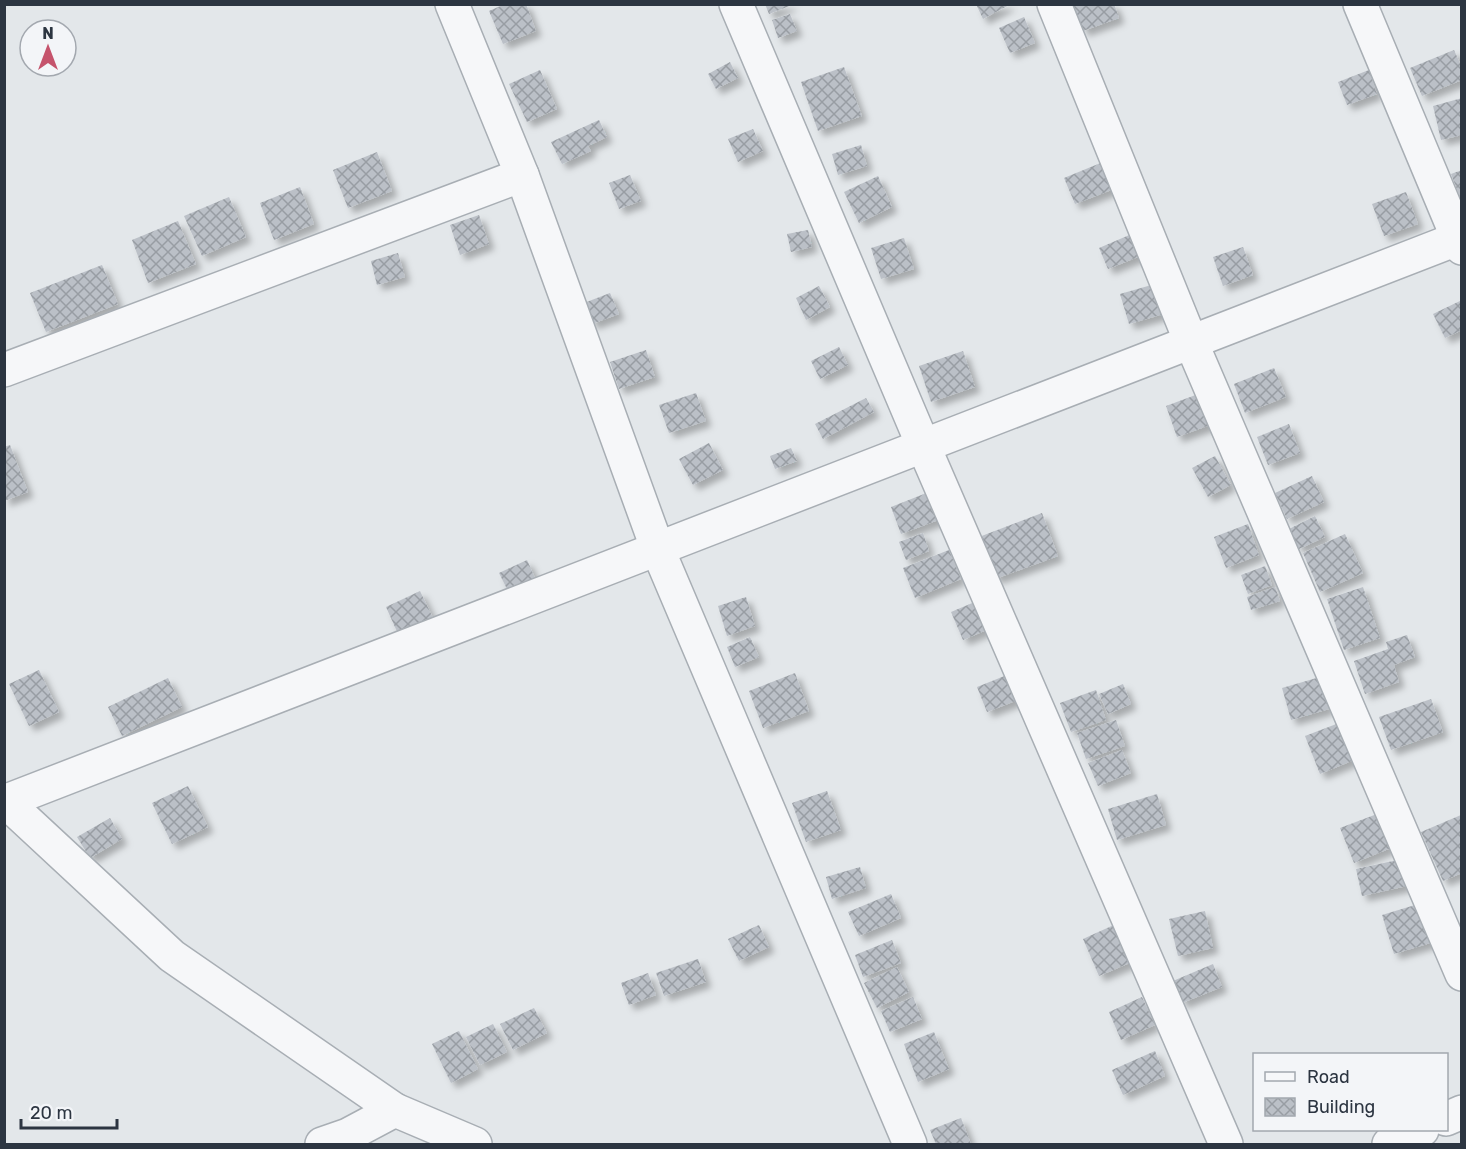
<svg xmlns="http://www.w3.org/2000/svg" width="1466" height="1149" font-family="Rubik,sans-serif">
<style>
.building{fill:url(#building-cross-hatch);filter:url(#shadow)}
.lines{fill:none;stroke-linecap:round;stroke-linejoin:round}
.minor-casing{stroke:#a8aeb4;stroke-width:36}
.minor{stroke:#f6f7f9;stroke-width:33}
</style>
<defs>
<pattern id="building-cross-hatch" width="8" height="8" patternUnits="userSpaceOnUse" patternTransform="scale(1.5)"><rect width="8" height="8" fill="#bbc0c7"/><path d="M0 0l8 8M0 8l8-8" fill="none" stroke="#989da3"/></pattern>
<filter id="shadow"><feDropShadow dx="5.5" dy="5.5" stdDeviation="3" flood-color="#0004"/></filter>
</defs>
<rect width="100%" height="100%" fill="#e3e7ea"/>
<g class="building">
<path d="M505,4H526L536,31L503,44L489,11Z"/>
<path d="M765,4H792V5L769,14Z"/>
<path d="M976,4H1011L983,19Z"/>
<path d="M1073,4H1114L1119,18L1083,31Z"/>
<path d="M790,14L797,31L778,38L772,20Z"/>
<path d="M1024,17L1035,43L1010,53L999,28Z"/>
<path d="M1454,50L1462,68V80L1422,96L1410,68Z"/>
<path d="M730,62L738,78L716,89L708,74Z"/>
<path d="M844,67L862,116L818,131L801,82Z"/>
<path d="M540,70L557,109L527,122L509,84Z"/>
<path d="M1369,70L1377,94L1347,105L1338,82Z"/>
<path d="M1462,98V135L1441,140L1433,106Z"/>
<path d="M599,120L607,137L588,146L591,151L562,164L551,142Z"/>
<path d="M753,129L763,151L738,162L728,139Z"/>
<path d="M861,145L867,166L838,175L832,154Z"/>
<path d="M377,152L392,191L348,208L333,170Z"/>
<path d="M1103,162L1114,189L1075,204L1064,178Z"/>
<path d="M1462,170V200H1461L1451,174Z"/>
<path d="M630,175L641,201L619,209L609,183Z"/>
<path d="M878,176L892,207L859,223L844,192Z"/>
<path d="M300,187L314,224L274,240L260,203Z"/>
<path d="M1406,192L1418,224L1384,236L1372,204Z"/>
<path d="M229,197L246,237L202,256L184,216Z"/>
<path d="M479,215L489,244L460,255L450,225Z"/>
<path d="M178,221L196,264L148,283L132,240Z"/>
<path d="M808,230L812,247L791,252L787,234Z"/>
<path d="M1134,233L1143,255L1108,269L1099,248Z"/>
<path d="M904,238L914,269L881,279L871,248Z"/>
<path d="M1243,247L1253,275L1223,286L1213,257Z"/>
<path d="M398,253L405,277L377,285L371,261Z"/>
<path d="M102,265L118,304L46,332L30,293Z"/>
<path d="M1155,284L1164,314L1129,324L1120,294Z"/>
<path d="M819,286L830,307L806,320L796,298Z"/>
<path d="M610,293L619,314L592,324L584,303Z"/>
<path d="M1462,300V330L1445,338L1433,314Z"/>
<path d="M839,347L848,365L820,379L811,361Z"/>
<path d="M646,350L655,377L619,389L610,362Z"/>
<path d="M963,351L975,387L931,402L919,366Z"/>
<path d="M1274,368L1286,397L1245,413L1234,384Z"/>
<path d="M696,393L706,421L669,433L659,405Z"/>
<path d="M1201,393L1213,424L1177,437L1166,406Z"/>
<path d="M866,398L874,412L823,439L815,424Z"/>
<path d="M1289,424L1300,453L1268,465L1257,437Z"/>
<path d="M709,443L723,470L693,485L679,459Z"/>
<path d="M10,445L28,492L4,501V447Z"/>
<path d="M791,448L797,461L775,469L770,456Z"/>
<path d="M1215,456L1231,485L1208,497L1192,468Z"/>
<path d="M1312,476L1324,502L1287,519L1275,493Z"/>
<path d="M929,492L941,519L901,534L891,507Z"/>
<path d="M1042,513L1058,556L995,579L979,537Z"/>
<path d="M1315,516L1325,537L1299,549L1289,529Z"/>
<path d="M1248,524L1259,555L1226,568L1214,537Z"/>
<path d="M923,533L929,551L906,560L899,542Z"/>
<path d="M1345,534L1363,573L1320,592L1303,553Z"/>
<path d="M949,550L961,579L915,598L903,568Z"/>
<path d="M527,560L539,587L512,599L499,573Z"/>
<path d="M1265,566L1272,585L1248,594L1241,575Z"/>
<path d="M1275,587L1280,601L1251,610L1247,597Z"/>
<path d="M1363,587L1380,638L1344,650L1327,599Z"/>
<path d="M420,591L434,620L399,636L386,607Z"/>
<path d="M746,597L755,626L727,636L718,606Z"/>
<path d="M977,601L989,629L963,640L951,612Z"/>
<path d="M1407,635L1415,657L1394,665L1399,682L1365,694L1354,661L1388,649L1386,642Z"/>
<path d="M750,637L759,657L735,667L727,647Z"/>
<path d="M39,670L59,712L29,726L9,684Z"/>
<path d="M795,673L809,711L763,728L749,691Z"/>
<path d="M1007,675L1018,700L987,712L977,687Z"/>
<path d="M1320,677L1329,709L1291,720L1282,688Z"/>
<path d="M168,678L182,707L122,736L108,707Z"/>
<path d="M1123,684L1131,704L1108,714L1099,694Z"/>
<path d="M1096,690L1106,720L1071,732L1060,703Z"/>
<path d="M1431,699L1443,732L1391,750L1379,717Z"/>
<path d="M1116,720L1125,746L1086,759L1077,733Z"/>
<path d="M1339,723L1354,760L1320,774L1305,736Z"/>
<path d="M1122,750L1131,773L1098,786L1088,763Z"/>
<path d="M188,786L208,827L172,844L152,803Z"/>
<path d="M827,791L841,830L806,842L792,803Z"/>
<path d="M1157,794L1166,825L1117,840L1108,809Z"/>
<path d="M1377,814L1391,848L1354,863L1340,828Z"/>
<path d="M1461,815L1462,873L1443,881L1421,832Z"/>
<path d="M110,818L122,839L90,858L77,837Z"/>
<path d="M1402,859L1407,886L1362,896L1356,869Z"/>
<path d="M860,867L866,888L832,899L826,877Z"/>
<path d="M891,894L901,918L859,936L848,912Z"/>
<path d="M1425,902L1437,941L1394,954L1382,915Z"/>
<path d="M1205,911L1213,948L1178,956L1169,919Z"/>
<path d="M1116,924L1132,962L1099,976L1083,939Z"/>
<path d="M759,925L769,947L739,961L728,939Z"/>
<path d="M892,940L901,963L863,977L855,955Z"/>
<path d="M698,959L706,982L664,996L656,973Z"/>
<path d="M1213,964L1222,987L1182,1003L1173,981Z"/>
<path d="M897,967L909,992L877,1008L864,983Z"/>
<path d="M648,973L656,995L629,1005L621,983Z"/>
<path d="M913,997L922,1019L890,1032L881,1011Z"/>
<path d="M1142,997L1155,1025L1121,1040L1109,1012Z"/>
<path d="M534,1008L547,1033L513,1050L500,1024Z"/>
<path d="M493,1024L507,1052L480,1065L466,1037Z"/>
<path d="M459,1031L478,1069L451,1083L432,1044Z"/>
<path d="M934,1032L949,1069L918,1082L904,1044Z"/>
<path d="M1155,1051L1165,1076L1123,1095L1112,1070Z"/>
<path d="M961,1118L971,1144H936L930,1130Z"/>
</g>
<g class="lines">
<defs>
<g id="minor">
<path d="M452,4L522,175L658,550L910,1144"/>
<path d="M736,4L923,445L1226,1144"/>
<path d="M1054,4L1191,342L1462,974"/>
<path d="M1360,4L1462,248"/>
<path d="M4,370L522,175"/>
<path d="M4,800L172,956L395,1110L475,1144"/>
<path d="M4,802L1462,237"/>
<path d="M1446,1119L1462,1112"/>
<path d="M322,1144L348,1135L395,1110"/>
<path d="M1389,1144L1422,1130"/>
</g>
</defs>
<use href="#minor" class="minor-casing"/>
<use href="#minor" class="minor"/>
</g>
<rect width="1466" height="1149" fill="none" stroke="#2c3541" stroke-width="12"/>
<rect x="1253" y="1053" width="195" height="78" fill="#f3f5f8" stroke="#a3a8af" stroke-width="1.5"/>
<rect x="1265" y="1072" width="30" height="9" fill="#f6f7f9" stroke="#a3a8af" stroke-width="1.5"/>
<text x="1307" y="1083" font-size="18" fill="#2c3541">Road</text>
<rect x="1265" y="1098" width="30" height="18" fill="url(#building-cross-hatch)" stroke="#a3a8af" stroke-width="1.5"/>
<text x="1307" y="1113" font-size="18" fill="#2c3541">Building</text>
<g transform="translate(48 48)"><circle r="28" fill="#f3f5f8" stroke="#a3a8af" stroke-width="1.5"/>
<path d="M0-4.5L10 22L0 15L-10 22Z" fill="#c5536c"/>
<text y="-9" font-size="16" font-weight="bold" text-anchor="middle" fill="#2c3541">N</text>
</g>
<path d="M21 1119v9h96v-9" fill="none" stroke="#2c3541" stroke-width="3"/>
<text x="30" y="1119" font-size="18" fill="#2c3541" stroke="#f3f5f8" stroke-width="4.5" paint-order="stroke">20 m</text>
</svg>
